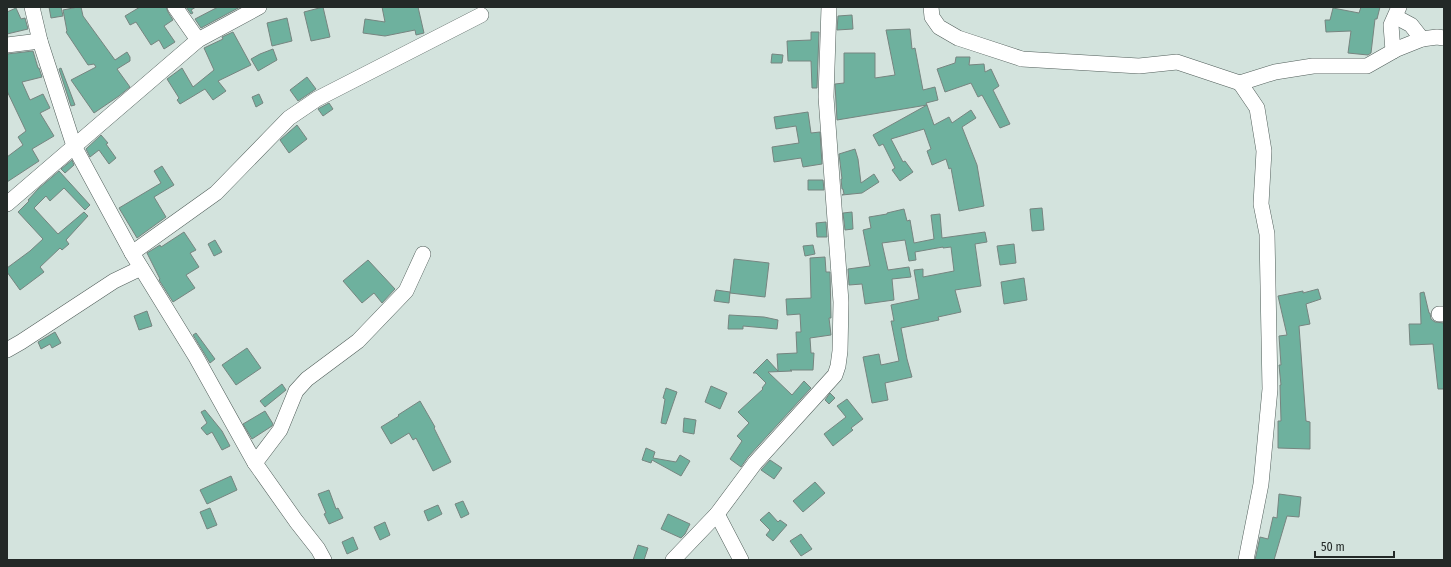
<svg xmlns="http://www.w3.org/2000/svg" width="1451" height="567" font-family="'Fira Sans Condensed',sans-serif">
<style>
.building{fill:#6eb19e;stroke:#768580}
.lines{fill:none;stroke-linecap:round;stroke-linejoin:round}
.minor-casing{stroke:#515e5a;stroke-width:16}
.minor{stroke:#fff;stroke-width:15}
</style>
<rect width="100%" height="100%" fill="#d3e3dd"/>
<g class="building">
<path d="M49,7H61L63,16L51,18Z"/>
<path d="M78,7H81L83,16L115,60L127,52L130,57V61L117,69L130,87L119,96L94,113L71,80L96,67L94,64L88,65L66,32L67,31L63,10Z"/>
<path d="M140,7H166L168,12L173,20L164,26L175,42L164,49L159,40L151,45L136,22L130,25L125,16Z"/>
<path d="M186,7H196L191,10L193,13L191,14Z"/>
<path d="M218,7H240L201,28L195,19Z"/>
<path d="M323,7L330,37L311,41L304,12Z"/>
<path d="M382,7H418L424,33L416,35L415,30L385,36L363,33L365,19L385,22Z"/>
<path d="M1361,7H1380L1377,19H1375L1371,53L1368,55L1348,53L1351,31L1326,32L1325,20H1330L1333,8L1359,13Z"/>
<path d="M16,8L21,19L25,18L28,29L7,34V12Z"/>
<path d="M852,15L853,29L837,30L838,16Z"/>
<path d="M287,18L292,41L272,46L267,23Z"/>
<path d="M910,29L912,49L915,48L923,90L935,87L938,100L926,103L927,105L837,120L835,84L844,83V53H875V78L895,75L886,30Z"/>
<path d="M233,32L251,65L218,81L226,91L213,100L205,89L180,104L177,100L179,98L167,79L182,68L193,87L214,70L204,48L223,39L222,37Z"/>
<path d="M811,32H819L817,88H812L811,61H788L787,41L811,40Z"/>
<path d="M273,49L277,60L258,71L251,59L260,54Z"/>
<path d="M33,51L38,68H39L42,77L22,82L30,100L43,94L50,108L40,113L54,136L32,149L39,161L7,182V157L23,145L18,137L26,131L7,91V54Z"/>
<path d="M772,54L783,55L782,63H771Z"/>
<path d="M956,57H970L969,65L984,64L985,72L991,69L999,86L993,90L1010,124L1000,128L982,95L978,97L971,83L945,92L937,69L955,63Z"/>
<path d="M61,68L75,105L71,106L59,69Z"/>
<path d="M307,77L316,89L298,101L290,90Z"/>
<path d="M259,94L263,103L256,107L252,97Z"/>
<path d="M329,103L333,109L323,116L318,109Z"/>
<path d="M927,105L934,125L949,117L952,123L971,110L976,118L962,127L977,165L984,206L959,211L951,168L949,169L946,159L932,165L927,151L931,149L924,129L891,139L903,162L905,161L913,172L900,181L892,170L895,168L883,144L879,146L873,135Z"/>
<path d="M808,112L811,133L820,132L822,164L803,167L801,158L774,162L772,147L799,143L796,126L776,129L774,117Z"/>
<path d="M297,125L307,139L289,153L280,140Z"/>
<path d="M101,135L108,143L106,144L116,158L109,164L99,150L90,157L86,149Z"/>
<path d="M855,149L858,159L861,183L874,174L879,182L862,193L842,195L844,194L843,189H842L841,179H842L839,154Z"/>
<path d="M72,160L74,165L65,173L61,169Z"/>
<path d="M162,166L174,185L154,197L166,217L137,238L119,208L161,183L154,171Z"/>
<path d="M59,171L90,205L85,210L64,188L50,201L46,196L34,208L58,234L84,212L88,216L66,240L69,244L62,250L60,248L40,267L44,272L20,290L7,272V268L30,251L43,239L18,212L29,201L28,200L38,189Z"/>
<path d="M808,180H823L824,190H808Z"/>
<path d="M1042,208L1044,230L1032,231L1030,209Z"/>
<path d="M904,209L907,221L910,220L914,243L934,239L931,215L940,214L942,238L985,232L987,242L975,244L981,286L955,290L961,312L938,317L939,320L901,328L907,359L912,377L885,383L888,400L872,403L863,357L879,354L881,365L899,361L891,321H894L891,305L919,299L914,270L923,269V277L954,271L951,247L943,248V247L915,252L916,260L909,261L905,240L882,243L888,270L909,267L911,277L892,279L894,300L865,304L862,284L849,285L848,269L870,266L863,230L871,228L869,217L887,214V213Z"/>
<path d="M852,212L853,229L845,230L843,213Z"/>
<path d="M826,222L827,237H817L816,223Z"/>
<path d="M184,232L196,250L190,253L199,267L186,275L195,288L173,302L159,280L160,279L147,253L160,245L161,247Z"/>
<path d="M215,240L222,252L214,256L208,244Z"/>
<path d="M1014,244L1016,263L1000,265L997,246Z"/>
<path d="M813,245L815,254L805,256L803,246Z"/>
<path d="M825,257L826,272H830L831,318H829L831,335L810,338L811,353H814L813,370H790L792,371L768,372L792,395L804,381L811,388L748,457L741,467L730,459L742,441L737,436L749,423L738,412L763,389L762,388L766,383L756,373H753L767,359L778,371L777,354L797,353L796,332H801L800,314L787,315L786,299L811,298L810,258Z"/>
<path d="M734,259L769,263L765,297L730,293Z"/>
<path d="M368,260L395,289L382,303L374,293L362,303L343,281Z"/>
<path d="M1024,278L1027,300L1004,304L1001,282Z"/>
<path d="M1318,289L1321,299L1306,304L1310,324L1299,326L1306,421L1310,422V449L1278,448V421H1281L1280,385H1281L1279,365H1281L1279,336L1287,335L1278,296L1303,291V293Z"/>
<path d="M716,290L730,292L729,303L714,301Z"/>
<path d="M1424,292L1429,313H1430L1431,319L1435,322L1444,323V389H1438L1433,344L1410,345L1409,324H1421L1420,293Z"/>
<path d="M147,311L152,326L139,330L134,316Z"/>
<path d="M729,315L764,317L778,320L777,329L743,326V329H728Z"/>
<path d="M55,332L61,343L52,348L50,344L41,349L38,342Z"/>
<path d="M196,333L215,359L210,363L193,335Z"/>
<path d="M247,348L261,368L236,385L222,365Z"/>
<path d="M282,384L286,390L265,407L260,401Z"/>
<path d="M711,386L727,393L720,409L705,402Z"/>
<path d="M666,388L677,392L666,424L661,423L665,399L663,398Z"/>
<path d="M830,393L835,398L829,404L825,400Z"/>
<path d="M847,399L863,419L851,428L853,430L833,446L824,434L846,417L837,406Z"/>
<path d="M420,401L435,427L434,428L451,462L433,471L416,438L413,440L409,433L391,444L381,427L399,416L398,415Z"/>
<path d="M205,410L222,431L230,446L222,450L212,432L207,435L201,428L207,423L201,412Z"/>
<path d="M265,411L273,424L272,426L252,439L243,424Z"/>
<path d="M684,418L696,420L694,434L683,432Z"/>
<path d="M646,448L655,452L653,458L676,462L680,455L690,461L681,476L652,460L651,463L642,460Z"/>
<path d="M770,460L782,468L774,479L761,470Z"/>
<path d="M231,476L237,490L207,504L200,490Z"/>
<path d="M815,482L825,493L803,512L793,501Z"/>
<path d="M329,490L336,509L338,508L343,518L329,524L324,514L326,513L318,494Z"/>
<path d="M1279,494L1301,497L1299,517L1287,516L1274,560H1255L1260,537L1268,539L1273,517L1277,518Z"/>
<path d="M463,501L469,514L461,518L455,504Z"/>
<path d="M438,505L442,514L428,521L424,511Z"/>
<path d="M210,508L217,525L207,529L200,512Z"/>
<path d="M769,512L778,522L780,520L787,525L773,541L766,535L770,530L760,520Z"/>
<path d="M668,514L690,524L685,534L681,538L661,529Z"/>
<path d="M385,522L390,535L380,540L374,527Z"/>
<path d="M801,534L812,549L801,556L790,541Z"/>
<path d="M353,537L358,549L347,554L342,542Z"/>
<path d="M638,545L648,548L644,560H633Z"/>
</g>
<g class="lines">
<defs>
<g id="minor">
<path d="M32,7L40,41"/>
<path d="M175,7L198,40"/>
<path d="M931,7L932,17L939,27L958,38L1022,59L1139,66L1177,62L1240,83L1275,72L1313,66H1367L1397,49L1422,39L1437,37L1444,38"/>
<path d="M1396,17L1411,25L1422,39"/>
<path d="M7,45L40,41L74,146L132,253L196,357L255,463L296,521L318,549L324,560"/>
<path d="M1393,51L1391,25L1399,7"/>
<path d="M1240,83L1257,108L1264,151L1261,204L1267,234L1270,389L1261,484L1246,560"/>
<path d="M7,204L198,40L259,7"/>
<path d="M132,253L216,193L289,118L317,99L481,15"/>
<path d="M1439,314H1444"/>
<path d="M7,350L21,342L114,281L141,268"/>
<path d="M255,463L280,430L296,391L307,379L358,341L406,291L423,254"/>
<path d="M717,514L741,560"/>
<path d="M673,560L717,514L755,463L835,375L838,366L840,351L841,302L826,97L829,7"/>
</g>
</defs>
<use href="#minor" class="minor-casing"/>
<use href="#minor" class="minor"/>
</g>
<rect width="1451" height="567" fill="none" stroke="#232927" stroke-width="16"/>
<path d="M1315 551v6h79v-6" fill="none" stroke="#232927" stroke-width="2"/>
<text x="1321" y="551" font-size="12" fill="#232927" stroke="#d3e3dd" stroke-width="3" paint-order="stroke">50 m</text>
</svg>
